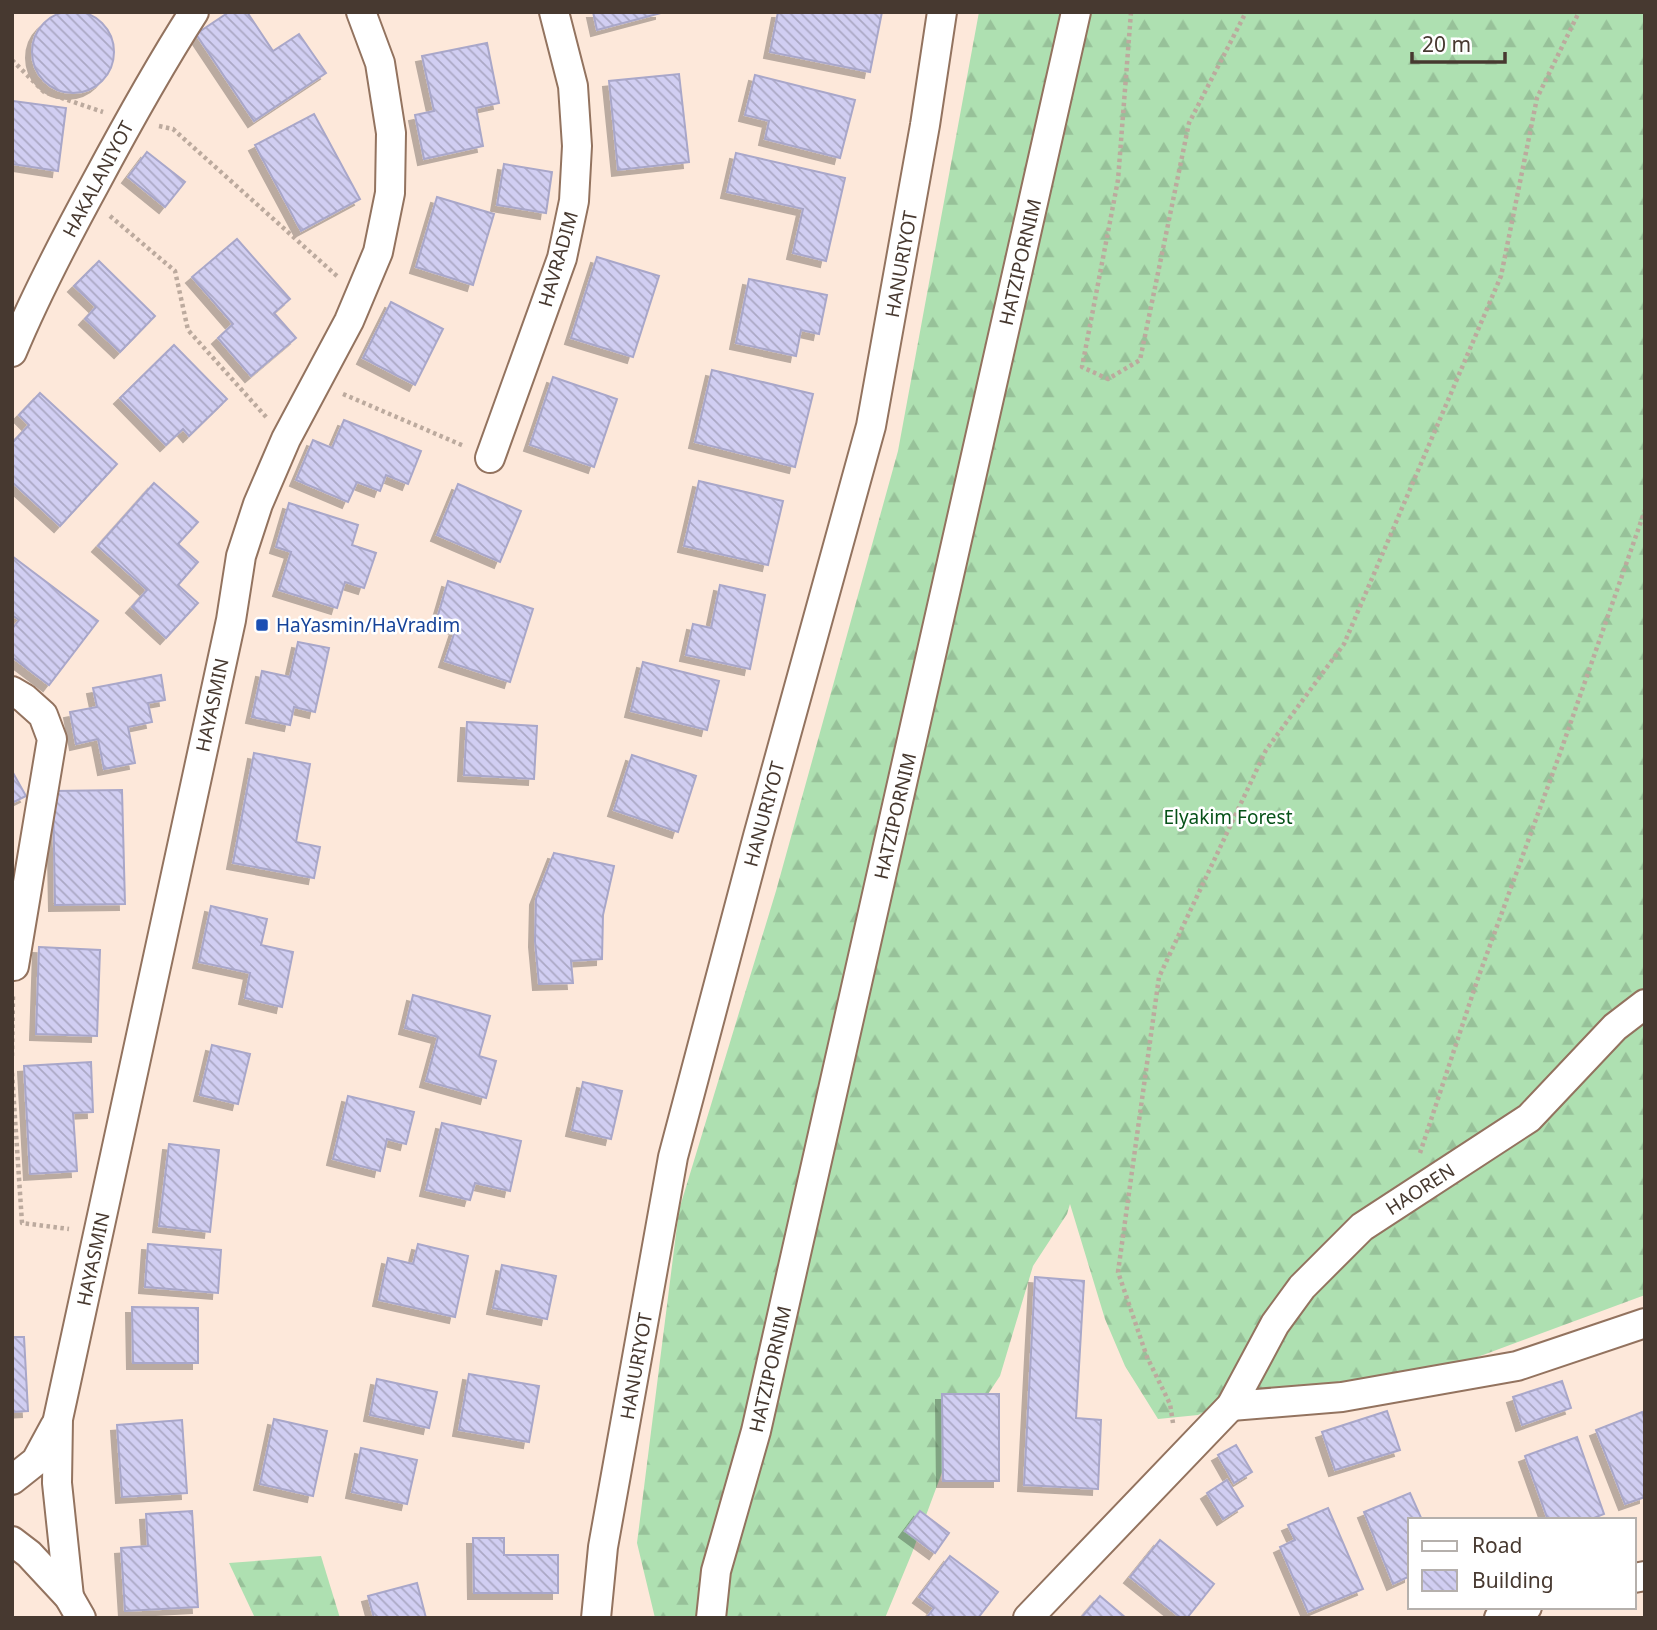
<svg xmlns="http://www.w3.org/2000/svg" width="1657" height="1630" font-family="'Noto Sans',sans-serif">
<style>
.forest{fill:url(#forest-firs)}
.building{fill:url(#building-back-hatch);stroke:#a9a7c9;stroke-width:2;filter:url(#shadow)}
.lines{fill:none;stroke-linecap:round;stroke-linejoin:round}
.street-casing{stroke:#93735f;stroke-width:32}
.path{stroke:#bcaa9e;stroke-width:4.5;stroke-dasharray:3.5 3.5;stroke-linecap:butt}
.street{stroke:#fff;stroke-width:28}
.transit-dot{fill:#1a4fb4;stroke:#fff;stroke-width:2.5}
.labels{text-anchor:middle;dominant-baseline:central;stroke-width:5;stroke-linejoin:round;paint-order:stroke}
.street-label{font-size:19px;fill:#473930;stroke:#fff}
.transit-label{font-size:19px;fill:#164399;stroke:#fff;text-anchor:start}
.park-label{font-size:19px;fill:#075219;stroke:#fff}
</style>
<defs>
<pattern id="forest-firs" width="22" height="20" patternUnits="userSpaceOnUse" patternTransform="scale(1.75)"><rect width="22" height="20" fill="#aee0b1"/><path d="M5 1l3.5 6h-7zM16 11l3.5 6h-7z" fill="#97c199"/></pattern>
<pattern id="building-back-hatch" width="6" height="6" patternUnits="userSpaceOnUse" patternTransform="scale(1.75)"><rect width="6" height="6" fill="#d1cef2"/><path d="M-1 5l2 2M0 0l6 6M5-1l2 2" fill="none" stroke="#aba8c4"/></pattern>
<filter id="shadow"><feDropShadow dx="-6" dy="6" stdDeviation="0" flood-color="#0004"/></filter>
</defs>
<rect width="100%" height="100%" fill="#fde8da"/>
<g class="forest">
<path d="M979,12H1645V1295L1483,1355L1364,1395L1235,1398L1198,1415L1158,1419L1125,1366L1105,1319L1070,1204L1067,1214L1033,1266L1000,1376L950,1451L912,1553L885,1618H655L637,1543L679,1210L776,891L898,451Z"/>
<path d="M321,1556L340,1618H255L229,1563Z"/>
</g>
<g class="building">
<circle cx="73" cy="52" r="41"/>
<path d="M229,12H247L273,51L299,34L326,73L254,121L196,34Z"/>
<path d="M593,12H661V13L597,30Z"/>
<path d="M778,12H882L870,72L770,52Z"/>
<path d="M487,43L499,103L476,108L483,146L424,159L415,115L434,111L422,56Z"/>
<path d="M679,74L689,162L618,170L609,81Z"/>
<path d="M755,75L855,100L840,158L765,139L769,121L745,115Z"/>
<path d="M13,101L66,108L58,171L12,164Z"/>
<path d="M314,114L360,199L301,231L255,145Z"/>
<path d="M147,152L185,182L165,207L128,177Z"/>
<path d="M736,153L845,178L826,261L793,253L803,209L727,192Z"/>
<path d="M504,164L552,172L546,213L497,205Z"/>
<path d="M437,197L494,214L473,285L416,267Z"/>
<path d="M237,239L290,299L274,313L296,338L251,376L218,338L233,324L192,277Z"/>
<path d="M597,257L659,276L633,357L571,338Z"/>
<path d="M99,261L155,316L120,352L85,319L96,307L74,286Z"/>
<path d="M749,279L827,295L819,334L801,330L796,356L736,343Z"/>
<path d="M391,302L443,329L415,385L363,358Z"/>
<path d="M174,345L227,399L189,436L183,429L166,445L120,398Z"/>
<path d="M712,370L813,394L795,467L695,442Z"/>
<path d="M553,377L617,399L594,467L530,445Z"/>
<path d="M40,393L117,464L60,526L12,482V443L29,425L19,415Z"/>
<path d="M344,420L421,451L408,484L386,475L380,491L357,482L348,502L296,480L313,440L332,448Z"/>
<path d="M699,481L783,501L768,565L684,546Z"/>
<path d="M154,483L198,522L178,544L198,562L178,585L198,603L166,638L132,607L147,590L98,546Z"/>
<path d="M458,484L521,511L500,562L437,535Z"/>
<path d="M289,503L358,525L352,545L376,553L364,588L345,582L337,608L279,590L291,552L276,547Z"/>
<path d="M12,556L98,621L49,685L12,657V629L19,620L12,615Z"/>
<path d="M448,581L533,609L510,682L445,661L456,628L436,622Z"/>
<path d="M720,585L765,595L750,669L686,655L693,624L711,628Z"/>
<path d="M298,642L329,648L315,712L294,707L290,725L252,717L262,671L290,677Z"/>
<path d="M643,662L719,681L707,730L631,711Z"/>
<path d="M161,675L165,700L148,703L152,722L128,727L135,763L104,769L98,739L76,744L70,712L97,707L93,688Z"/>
<path d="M467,722L537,726L534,779L464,775Z"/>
<path d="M254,753L310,764L296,842L320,847L314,878L233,863Z"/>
<path d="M632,755L696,776L678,832L614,810Z"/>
<path d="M12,771L26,796L12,803Z"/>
<path d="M122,790L125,904L55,905L53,791Z"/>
<path d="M554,853L614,866L603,915L602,959L571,961L573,983L539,984L535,941L536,899Z"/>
<path d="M211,906L267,919L261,945L293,952L282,1007L245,998L250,973L199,962Z"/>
<path d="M39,947L100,950L97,1036L36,1034Z"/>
<path d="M413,995L490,1016L479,1056L496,1061L486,1098L426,1081L438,1037L405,1028Z"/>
<path d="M212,1045L250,1054L238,1104L200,1095Z"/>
<path d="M91,1062L93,1112L73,1113L77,1171L30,1174L24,1066Z"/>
<path d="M583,1082L622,1091L611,1139L572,1130Z"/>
<path d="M348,1096L414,1112L406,1144L387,1139L380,1171L333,1159Z"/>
<path d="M442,1123L521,1141L510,1191L475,1183L470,1200L426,1190Z"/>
<path d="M169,1144L219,1150L210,1232L159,1226Z"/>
<path d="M148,1244L221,1250L218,1293L145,1287Z"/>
<path d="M418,1244L468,1256L455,1317L379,1300L388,1258L413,1264Z"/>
<path d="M502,1265L556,1276L547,1319L493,1308Z"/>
<path d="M1035,1277L1084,1281L1076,1418L1101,1420L1098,1489L1024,1485Z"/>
<path d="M132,1307L198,1308V1363H133Z"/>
<path d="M12,1337H24L28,1411L12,1412Z"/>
<path d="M469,1374L539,1386L529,1442L459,1430Z"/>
<path d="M377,1379L437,1392L429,1428L370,1415Z"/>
<path d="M1562,1381L1571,1408L1522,1425L1513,1397Z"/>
<path d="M942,1394H999V1481H943Z"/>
<path d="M1387,1411L1400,1450L1335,1470L1322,1432Z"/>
<path d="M1642,1412L1645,1421V1497L1625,1504L1596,1430Z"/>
<path d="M274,1419L327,1431L313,1496L260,1484Z"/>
<path d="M182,1420L187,1493L122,1497L117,1425Z"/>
<path d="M1577,1437L1604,1514L1589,1520H1548L1525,1456Z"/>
<path d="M1236,1445L1252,1472L1234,1483L1218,1455Z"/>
<path d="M361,1448L417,1460L407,1504L352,1492Z"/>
<path d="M1227,1480L1243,1506L1223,1519L1207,1493Z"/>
<path d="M1410,1493L1422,1520H1410V1576L1393,1584L1364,1512Z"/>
<path d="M1328,1508L1363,1589L1308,1612L1280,1547L1295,1540L1288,1525Z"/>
<path d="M192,1511L198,1607L125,1611L121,1548L148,1546L146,1514Z"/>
<path d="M920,1511L949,1533L935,1553L905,1531Z"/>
<path d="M473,1538H504V1555H558V1593H474Z"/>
<path d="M1160,1540L1214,1584L1187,1618H1181L1130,1577Z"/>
<path d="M950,1556L998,1592L978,1618H930L928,1616L934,1608L919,1597Z"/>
<path d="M417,1583L426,1618H374L368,1596Z"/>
<path d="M1100,1596L1126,1618H1081Z"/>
</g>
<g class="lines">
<defs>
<g id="street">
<path d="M12,352C36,294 65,239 95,184C126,126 158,68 194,12"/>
<path d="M490,458L562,258L574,201L577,146L573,86L554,12"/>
<path d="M12,691L24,698L43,715L52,739L14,966"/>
<path d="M1231,1406L1342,1397L1517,1366L1645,1323"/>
<path d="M12,1480L36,1461L55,1426"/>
<path d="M12,1541L29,1554L69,1597L81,1618"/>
<path d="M1634,1578L1645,1576"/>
<path d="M69,1597L57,1483L58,1419L231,620L241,556L258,504L286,439L349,321L378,252L390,193L391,133L380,63L361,12"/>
<path d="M596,1618L603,1547L673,1157L758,836L871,426L925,125L942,12"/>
<path d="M711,1618L716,1571L756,1431L1076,12"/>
<path d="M1028,1618L1231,1406L1275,1324L1302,1287L1362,1227L1529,1118L1615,1027L1645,1004"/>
<path d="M1499,1618L1527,1607"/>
</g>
</defs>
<use href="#street" class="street-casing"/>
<g class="path">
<path d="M1131,12L1118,180L1082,367L1108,379L1140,360L1189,123L1246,12"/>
<path d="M12,60L44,92L103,112"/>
<path d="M159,126L173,129L338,277"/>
<path d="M110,216L175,271L188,330L267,418"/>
<path d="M343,394L464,446"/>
<path d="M12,1056L13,995"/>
<path d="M12,1073L22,1223L69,1229"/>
<path d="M1420,1153L1477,981L1559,756L1645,510"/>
<path d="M1173,1423L1170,1404L1147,1357L1118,1272L1159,977L1266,750L1344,644L1501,276L1537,98L1579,12"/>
</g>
<use href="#street" class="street"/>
</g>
<rect class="transit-dot" x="255" y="618" width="14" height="14" rx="3.5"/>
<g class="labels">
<g class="street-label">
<text transform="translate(98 179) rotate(-62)">HAKALANIYOT</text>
<text transform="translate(558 259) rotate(-74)">HAVRADIM</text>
<text transform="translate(1020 262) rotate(-77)">HATZIPORNIM</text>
<text transform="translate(901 264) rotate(-80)">HANURIYOT</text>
<text transform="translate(212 705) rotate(-78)">HAYASMIN</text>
<text transform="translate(764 814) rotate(-75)">HANURIYOT</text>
<text transform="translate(895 816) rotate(-77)">HATZIPORNIM</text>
<text transform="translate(1420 1189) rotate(-33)">HAOREN</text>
<text transform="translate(93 1259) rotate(-78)">HAYASMIN</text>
<text transform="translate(636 1366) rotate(-80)">HANURIYOT</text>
<text transform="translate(770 1369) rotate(-77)">HATZIPORNIM</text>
</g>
<g class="transit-label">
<text x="276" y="625">HaYasmin/HaVradim</text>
</g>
<g class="park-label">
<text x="1228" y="817">Elyakim Forest</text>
</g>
</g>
<rect width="1657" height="1630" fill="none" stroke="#473930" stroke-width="28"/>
<rect x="1408" y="1518" width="228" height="91" fill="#ffffff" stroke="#b5b0ac" stroke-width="2"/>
<rect x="1422" y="1541" width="35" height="10" fill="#ffffff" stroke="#b5b0ac" stroke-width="2"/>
<text x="1472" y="1553" font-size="21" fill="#473930">Road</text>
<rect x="1422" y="1570" width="35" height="21" fill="url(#building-back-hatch)" stroke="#b5b0ac" stroke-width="2"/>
<text x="1472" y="1588" font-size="21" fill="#473930">Building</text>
<path d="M1412 52v10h93v-10" fill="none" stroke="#473930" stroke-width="3.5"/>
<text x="1422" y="52" font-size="21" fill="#473930" stroke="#ffffff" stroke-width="5" paint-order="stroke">20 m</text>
</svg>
